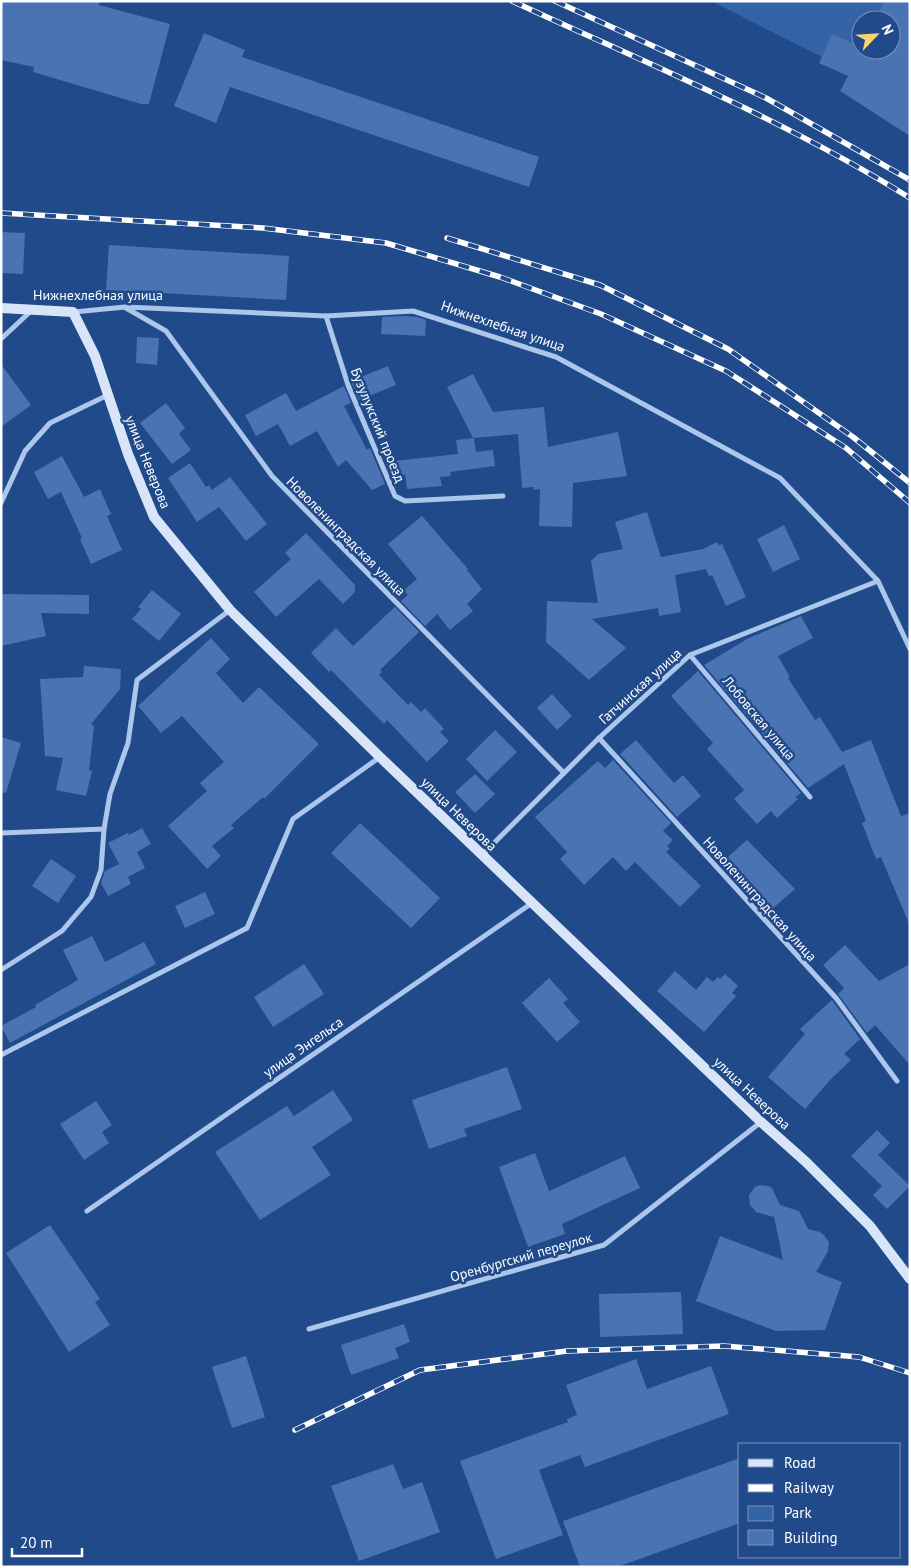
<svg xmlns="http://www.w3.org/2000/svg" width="911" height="1568" font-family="'PT Sans',sans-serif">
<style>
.green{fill:#3463a7}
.building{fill:#4973b2}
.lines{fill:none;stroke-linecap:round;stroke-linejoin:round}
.street{stroke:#adc6eb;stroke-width:5}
.secondary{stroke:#d8e5f8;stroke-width:10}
.rail-casing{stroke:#fff;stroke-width:5.5}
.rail{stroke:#204a8a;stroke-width:4;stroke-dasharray:11;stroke-linecap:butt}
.labels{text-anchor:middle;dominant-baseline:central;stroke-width:5;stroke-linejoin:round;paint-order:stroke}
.street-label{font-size:14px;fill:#fff;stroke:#204a8a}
</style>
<rect width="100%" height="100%" fill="#204a8a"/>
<path class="green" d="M711,1H884L875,20H861V47L822,57Z"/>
<g class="building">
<path d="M1,1H100L99,5L170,24L149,104H141L33,72L34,67L1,60Z"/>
<path d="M884,1H910V136L840,91L848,76L819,63L832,34L861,47V50H891V20H875Z"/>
<path d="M204,33L245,50L242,57L539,157L529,187L230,87L216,123L174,106Z"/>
<path d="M1,232L25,233L23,274L1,273Z"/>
<path d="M109,245L289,256L286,300L106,290Z"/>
<path d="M404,316L417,317L426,320L425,336L381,334L382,317Z"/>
<path d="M137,337L159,338L157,365L136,363Z"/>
<path d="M1,364L31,405L1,427Z"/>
<path d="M388,366L396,385L359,400L351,381Z"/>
<path d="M473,374L493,412L544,407L548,447L618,432L627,476L573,483L572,527L539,526L540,489L533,490L534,487L522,488L518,434L474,438L476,452L493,450L495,466L450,472L451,476L440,477L442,486L407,489L405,474L393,480L385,462L458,454L456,440L473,438L447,387Z"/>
<path d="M344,386L351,403L344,406L367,450L370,448L385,484L372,490L346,460L338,467L317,431L290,446L278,424L256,436L245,415L286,393L296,411Z"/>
<path d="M166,403L185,428L179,434L191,450L172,464L140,423Z"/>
<path d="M62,456L84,497L100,489L111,514L107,516L122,550L91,564L80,539L82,538L61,492L48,499L34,472Z"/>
<path d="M190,463L206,487L209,485L212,490L230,477L267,524L246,541L219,507L197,522L168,478Z"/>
<path d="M647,512L661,557L703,549L717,542L719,546L722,544L746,597L726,606L712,575L709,577L706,569L675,575L681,612L659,616L658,608L592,619L626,648L589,680L546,642L547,601L598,603L591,561L598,554L623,549L615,522Z"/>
<path d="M422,516L468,569L467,570L482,589L467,604L473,611L450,630L437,614L425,626L401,601L408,595L404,590L417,579L388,544Z"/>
<path d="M784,525L800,559L773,572L757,539Z"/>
<path d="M306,533L355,585V592L343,604L319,579L276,617L254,592L291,559L285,553Z"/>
<path d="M152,590L181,614L159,641L132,619L141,609L138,607Z"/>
<path d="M1,594L89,595V614L41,613L46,636L1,646Z"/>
<path d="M395,607L419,632L380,670L382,672L379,675L408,705L411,702L421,712L425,708L444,729L440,732L449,741L427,762L387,720L384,724L331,670L329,672L311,653L336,628L353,646Z"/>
<path d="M801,616L813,638L778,656L790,677L788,678L815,720L820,717L842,752L871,740L901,816L910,813V926L881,857L876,859L862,823L866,821L844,764L808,788L704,665L747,639Z"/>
<path d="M211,638L230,659L216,673L243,703L259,687L319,744L264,799L263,797L231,825L234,828L212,846L221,856L207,869L168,826L207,791L200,783L224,762L182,716L161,733L138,706Z"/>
<path d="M84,666L121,669L120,689L91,724L94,726L89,770L92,771L86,796L56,790L63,758L45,756L40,679L83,677Z"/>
<path d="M698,671L801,793L795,797L798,799L777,818L771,811L757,824L734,799L744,790L707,749L713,743L671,696Z"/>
<path d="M552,694L572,716L557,730L537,708Z"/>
<path d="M495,730L517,752L487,781L466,759Z"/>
<path d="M1,737L21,743L6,793L1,792Z"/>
<path d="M636,740L674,783L683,775L701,796L677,817L620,754Z"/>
<path d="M613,760L671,823L663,831L673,840L667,846L670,849L666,852L701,886L680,907L635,862L626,871L613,857L584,885L560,859L567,852L535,817L598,761L605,768Z"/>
<path d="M475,774L495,794L475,813L455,792Z"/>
<path d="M360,823L440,898L411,928L331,853Z"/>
<path d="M142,828L151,844L137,852L145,868L128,877L131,884L108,896L101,883L105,871L119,864L108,843L128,833L129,835Z"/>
<path d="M747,840L795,889L771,910L724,860Z"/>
<path d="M51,859L76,876L58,903L32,886Z"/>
<path d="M205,892L215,914L185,928L175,906Z"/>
<path d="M92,936L105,962L144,942L156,964L10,1043L1,1026L36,1007L35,1005L78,980L63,950Z"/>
<path d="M845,945L879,981L910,964V1065L875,1025L867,1033L838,994L844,988L823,965Z"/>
<path d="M304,964L324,994L273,1027L254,997Z"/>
<path d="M675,971L696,990L707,977L713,982L718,977L720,979L725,974L738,986L732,993L736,996L704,1032L657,991Z"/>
<path d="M549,978L568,999L563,1003L580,1022L557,1042L522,1003Z"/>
<path d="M832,1000L860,1039L844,1054L851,1060L830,1080L805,1109L768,1077L805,1034L800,1029Z"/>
<path d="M507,1067L522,1109L464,1129L467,1136L429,1149L412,1100Z"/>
<path d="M333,1090L353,1120L312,1147L331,1175L260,1220L215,1152L287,1106L294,1116Z"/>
<path d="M96,1101L112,1125L102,1132L109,1143L84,1160L60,1124Z"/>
<path d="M877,1130L890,1143L878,1155L910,1186L887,1209L873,1195L882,1186L851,1156Z"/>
<path d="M535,1153L549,1191L625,1156L640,1188L562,1224L565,1234L528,1247L499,1167Z"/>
<path d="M759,1185L768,1186L772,1188L780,1205L799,1211L808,1229L820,1232L824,1235L829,1242L828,1251L816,1272L842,1282L825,1330L776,1331L696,1301L720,1236L783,1260L774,1217L756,1212L750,1205L749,1195L755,1187Z"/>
<path d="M50,1225L100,1299L95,1302L110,1325L69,1352L6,1253Z"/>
<path d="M681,1292L683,1334L600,1337L599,1294Z"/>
<path d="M404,1324L410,1342L395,1348L399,1358L351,1375L341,1345Z"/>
<path d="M246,1356L265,1417L232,1428L212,1367Z"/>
<path d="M636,1359L647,1389L711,1366L729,1414L585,1467L580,1455L539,1470L563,1535L496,1559L460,1461L568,1422L567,1419L577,1415L566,1385Z"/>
<path d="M740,1458V1523L617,1567H580L563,1521Z"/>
<path d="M393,1464L403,1489L422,1482L440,1532L359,1561L331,1486Z"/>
</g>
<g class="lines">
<g class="street">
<path d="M126,308L166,331L272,476L564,773"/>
<path d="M74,312L125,307L326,316L413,311L556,357L780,478L878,581L910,649"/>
<path d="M326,316L348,385L395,496L405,501L503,496"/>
<path d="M1,339L32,310"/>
<path d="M1,503L25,451L50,423L108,395"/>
<path d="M690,655L810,797"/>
<path d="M599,738L836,998L897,1081"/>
<path d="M1,833L104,829"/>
<path d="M482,855L599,738L690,655L878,581"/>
<path d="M1,970L62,931L91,897L101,870L104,829L110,794L128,743L137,680L230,610"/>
<path d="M1,1055L247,928L293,819L380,757"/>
<path d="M87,1211L532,903"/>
<path d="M309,1329L604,1245L761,1122"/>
</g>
<path class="secondary" d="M1,308L73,312L95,356L128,454L154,517L230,610L380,757L761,1122L806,1162L870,1226L910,1279"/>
<defs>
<g id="rail">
<path d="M512,1C646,63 785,120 910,198"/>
<path d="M555,1L766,98L910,180"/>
<path d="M1,213L263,228L386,243L500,277L601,314L726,371L846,448L910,503"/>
<path d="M447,238L600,285L728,349L853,437L910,483"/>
<path d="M295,1430L420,1370L567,1351L724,1346L859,1357L910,1373"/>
</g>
</defs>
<use href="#rail" class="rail-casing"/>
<use href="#rail" class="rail"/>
</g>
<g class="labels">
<g class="street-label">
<text x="98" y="295">Нижнехлебная улица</text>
<text transform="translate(503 326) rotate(19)">Нижнехлебная улица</text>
<text transform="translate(378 425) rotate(68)">Бузулукский проезд</text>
<text transform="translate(148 462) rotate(68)">улица Неверова</text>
<text transform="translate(346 536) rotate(45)">Новоленинградская улица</text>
<text transform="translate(640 686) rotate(-42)">Гатчинская улица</text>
<text transform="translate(759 718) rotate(50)">Лобовская улица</text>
<text transform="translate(459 814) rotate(44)">улица Неверова</text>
<text transform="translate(760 899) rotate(48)">Новоленинградская улица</text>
<text transform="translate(303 1047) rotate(-35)">улица Энгельса</text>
<text transform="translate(752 1093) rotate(43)">улица Неверова</text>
<text transform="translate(521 1257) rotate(-16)">Оренбургский переулок</text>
</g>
</g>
<rect width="911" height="1568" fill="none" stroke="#ffffff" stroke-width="5"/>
<rect x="738" y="1443" width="162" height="115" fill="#204a8a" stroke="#7992b9"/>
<rect x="748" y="1459" width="25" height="8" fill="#d8e5f8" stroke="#7992b9"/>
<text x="784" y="1468" font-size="15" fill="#ffffff">Road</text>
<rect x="748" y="1484" width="25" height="8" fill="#ffffff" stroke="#7992b9"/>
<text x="784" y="1493" font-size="15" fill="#ffffff">Railway</text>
<rect x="748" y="1506" width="25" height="15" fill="#3463a7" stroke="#7992b9"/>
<text x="784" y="1518" font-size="15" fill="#ffffff">Park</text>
<rect x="748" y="1530" width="25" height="15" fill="#4973b2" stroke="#7992b9"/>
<text x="784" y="1543" font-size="15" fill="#ffffff">Building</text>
<g transform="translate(876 35) rotate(65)"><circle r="24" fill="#204a8a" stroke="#7992b9"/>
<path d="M0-4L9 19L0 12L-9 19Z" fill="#f8d66e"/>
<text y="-8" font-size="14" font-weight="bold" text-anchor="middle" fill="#ffffff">N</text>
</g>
<path d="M12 1548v8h70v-8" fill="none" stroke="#ffffff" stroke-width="2.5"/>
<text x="20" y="1548" font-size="15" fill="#ffffff" stroke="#204a8a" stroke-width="4" paint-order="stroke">20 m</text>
</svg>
